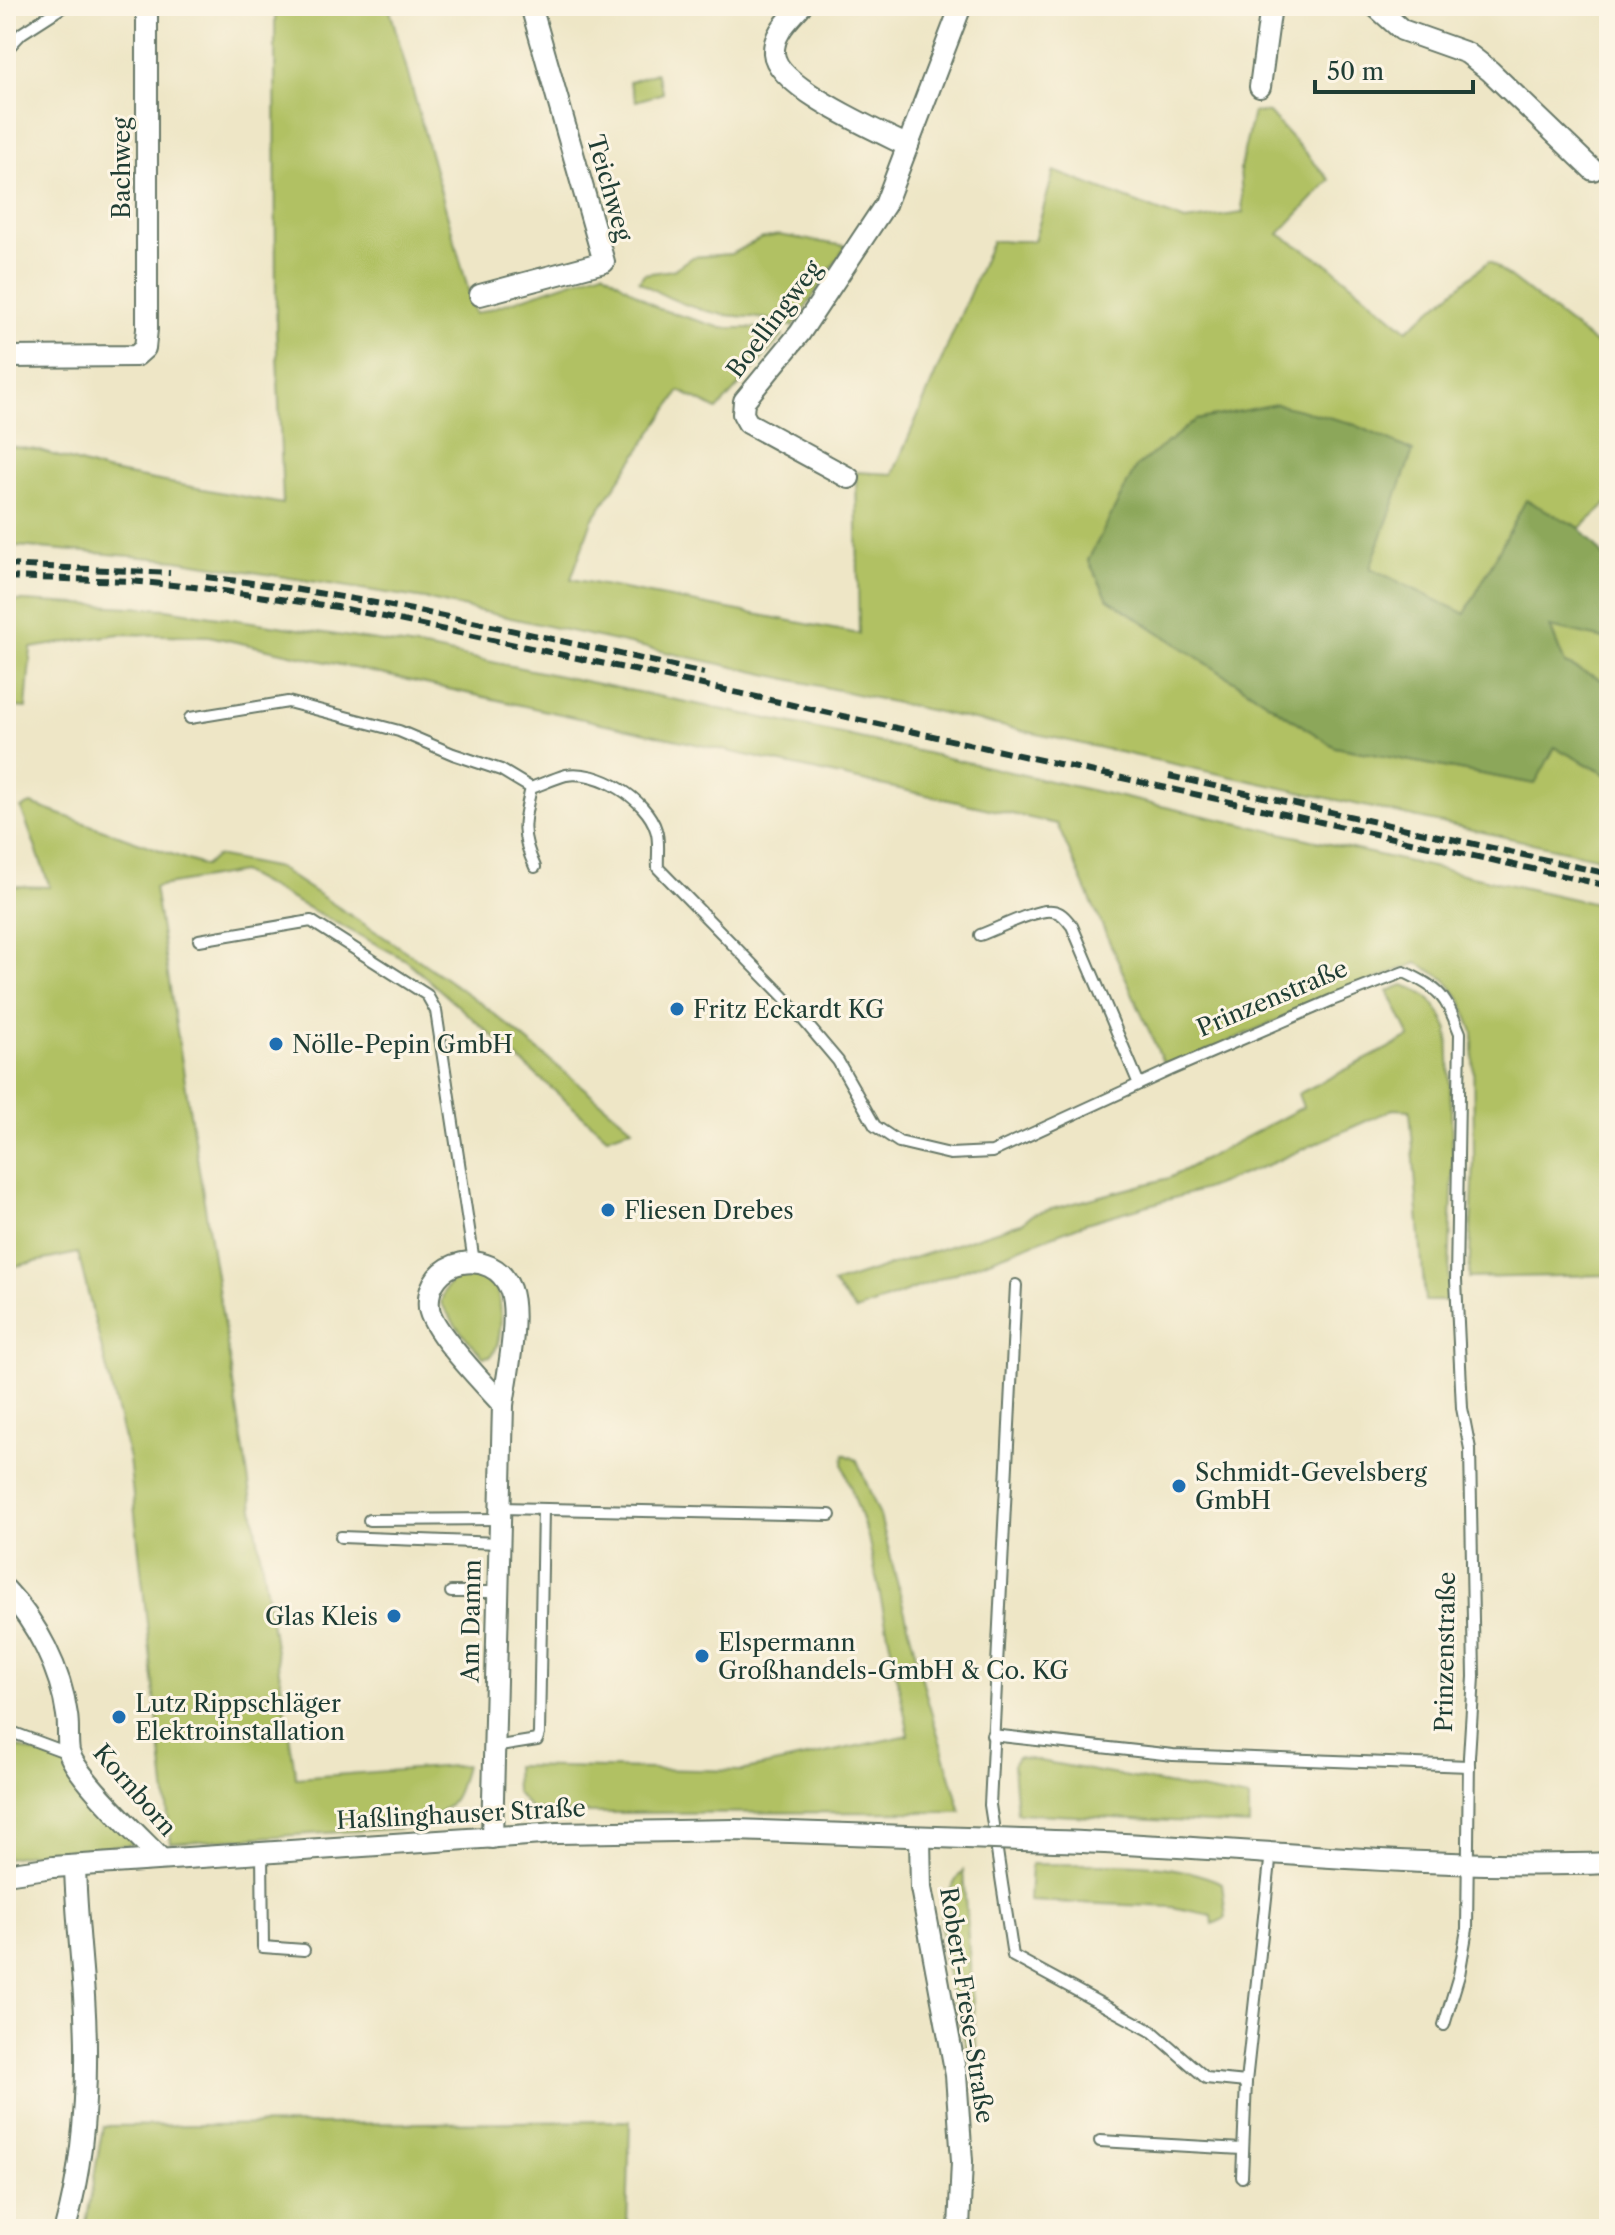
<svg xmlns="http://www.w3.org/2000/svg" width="1615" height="2235" font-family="'Libre Caslon Text',serif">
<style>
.green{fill:#b1c164;stroke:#687f4c;stroke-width:2}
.forest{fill:#8ca75a;stroke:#567247;stroke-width:2}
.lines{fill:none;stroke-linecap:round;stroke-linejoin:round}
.lane-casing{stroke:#677867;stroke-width:14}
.street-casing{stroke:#677867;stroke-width:24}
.lane{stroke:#fff;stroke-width:10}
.street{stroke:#fff;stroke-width:20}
.rail{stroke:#1f3d34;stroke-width:6;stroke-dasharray:12 6;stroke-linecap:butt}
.street-bridge-casing{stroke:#677867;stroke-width:24;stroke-linecap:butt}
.street-bridge{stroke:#fff;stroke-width:20}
.poi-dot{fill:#1f6fb2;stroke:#fcf5e5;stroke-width:3}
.labels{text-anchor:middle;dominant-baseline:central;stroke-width:6;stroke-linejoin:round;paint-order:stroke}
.street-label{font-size:24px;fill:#1f3d34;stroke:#fcf5e5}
.poi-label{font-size:24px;fill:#1f3d34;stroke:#fcf5e5;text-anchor:start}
</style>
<rect width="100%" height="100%" fill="#fcf5e5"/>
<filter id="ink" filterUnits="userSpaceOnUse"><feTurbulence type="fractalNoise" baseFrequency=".0125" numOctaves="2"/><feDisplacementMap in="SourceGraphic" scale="16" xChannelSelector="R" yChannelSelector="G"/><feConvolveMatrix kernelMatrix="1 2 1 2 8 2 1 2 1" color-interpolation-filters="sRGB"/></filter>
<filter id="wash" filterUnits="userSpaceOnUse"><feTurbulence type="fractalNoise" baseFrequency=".006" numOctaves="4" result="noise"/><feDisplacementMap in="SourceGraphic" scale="32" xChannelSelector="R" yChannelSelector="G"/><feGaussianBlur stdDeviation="1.8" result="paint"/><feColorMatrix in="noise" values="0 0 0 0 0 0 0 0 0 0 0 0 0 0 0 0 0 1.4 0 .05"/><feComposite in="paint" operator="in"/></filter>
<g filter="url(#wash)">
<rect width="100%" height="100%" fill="#eee6c6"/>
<g class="green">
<path d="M275,6H389L475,314L603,271L659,309L722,328H756L783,336L717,410L680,391L592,520L571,579L859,634L856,472L893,474L992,241H1034L1054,171L1185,221L1243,213L1240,168L1253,112L1269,113L1330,180L1279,234L1329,265L1407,330L1489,261L1609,354V502L1580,528L1526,501L1465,615L1370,568L1108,599L1335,747L1534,784L1555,747L1609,776V860L425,599L176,560L6,545V446L37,450L106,471L283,504L276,328Z"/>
<path d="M656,73L663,93L636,101L629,82Z"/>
<path d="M778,235L846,246L793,327C772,316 749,318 726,315C695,310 665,298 639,281L644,274L673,270L692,257L731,254L760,239Z"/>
<path d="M6,600L166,609L429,649L846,735L1609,907V1275L1469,1278L1474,1160L1473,1032L1461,1000L1445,979L1417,963L1330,997L1166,1069L1057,824L209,636L119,634L31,648L26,708L6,706Z"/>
<path d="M1550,626L1609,640V683L1565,664Z"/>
<path d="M31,804L205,866L216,856L278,868L413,956L481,1003L632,1128L607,1137L406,960L241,872L154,887L296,1778L465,1765C461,1779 458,1799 445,1808C434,1817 428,1815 418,1827L171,1843L129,1459L78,1253L6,1268V886L50,887L21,808Z"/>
<path d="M1403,985C1428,992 1438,1006 1448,1030L1453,1167L1448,1301H1425L1410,1110L1393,1109L1270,1164L1205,1189L1086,1223L856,1311L833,1284L1021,1223L1033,1214L1169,1178L1303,1107L1298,1094L1410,1037L1388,991Z"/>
<path d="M471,1272C479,1275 488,1277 493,1283C504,1297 503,1344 491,1356L483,1357L456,1326L441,1303C444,1286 454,1275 471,1272Z"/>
<path d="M844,1454L857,1460L880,1516L927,1698L961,1812L559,1813L532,1810L516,1792L515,1766L741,1771L909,1735L868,1537L843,1465Z"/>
<path d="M6,1743L68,1764L136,1844L56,1851L6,1858Z"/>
<path d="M1018,1757L1249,1799V1825L1017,1813L1013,1765Z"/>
<path d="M1031,1864C1092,1866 1166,1857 1222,1883L1226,1918L1213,1924L1212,1915L1172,1907L1029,1901Z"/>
<path d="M963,1870L979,2087C966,2043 933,1951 943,1909C946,1894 954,1882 963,1870Z"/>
<path d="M630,2121L627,2229H85L103,2126Z"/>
</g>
<path class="forest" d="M1276,404L1351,423L1413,451L1370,568L1465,614L1526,500L1580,528L1609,562V640L1550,627L1565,664L1609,683V776L1555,747L1535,784L1335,747L1108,599L1088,560L1136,467L1196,420Z"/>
</g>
<g filter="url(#ink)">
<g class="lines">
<defs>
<g id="lane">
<path d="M6,50L22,33L64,6"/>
<path d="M190,718L288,702L399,731L453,754L501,770L531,788"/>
<path d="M535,867C520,834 523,822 531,788C542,784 555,778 566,775C598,769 647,799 656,830C660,841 657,856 658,868L784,997L838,1061L875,1126L899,1142L950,1154L992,1152L1170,1070L1332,1000L1404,972C1441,989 1445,996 1460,1033L1456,1280L1462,1408L1470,1449L1474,1677L1469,1757L1467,1929L1459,1975L1444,2025"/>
<path d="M980,935C997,929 1035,909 1052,911C1062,912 1066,919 1072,926L1139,1084"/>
<path d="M199,940L311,921L427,995L436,1011L474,1262"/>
<path d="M1016,1285L990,1805L1013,1956L1153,2032L1206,2078L1246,2082"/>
<path d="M500,1508L830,1515"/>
<path d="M369,1520L500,1519"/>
<path d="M341,1537L499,1543"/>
<path d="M451,1592H498"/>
<path d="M6,1730L68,1753"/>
<path d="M992,1735L1173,1755L1469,1766"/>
<path d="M494,1747L537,1740L539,1734L543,1509"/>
<path d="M262,1853L263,1947L304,1950"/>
<path d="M1100,2141L1242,2149"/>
<path d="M1242,2177L1246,2082L1271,1852"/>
</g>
<g id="street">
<path d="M801,6C789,20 773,33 774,53C776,87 878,131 908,146"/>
<path d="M1375,6L1402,30L1467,53L1490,71L1593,170"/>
<path d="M1260,87L1271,6"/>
<path d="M480,295L604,262L531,6"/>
<path d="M6,357L136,356L145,348L147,329V6"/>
<path d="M849,478L748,423L743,414L744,401L800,333L885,205L961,6"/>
<path d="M6,1590C37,1623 61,1670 67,1715C69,1727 67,1740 69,1752C75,1776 141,1838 161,1859"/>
<path d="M920,1837L921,1888L956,2075L962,2161L959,2229"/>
<path d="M492,1838L503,1405C507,1376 520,1316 510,1289C493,1245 424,1258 429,1308C431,1330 486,1386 503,1405"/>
<path d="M1022,1840C1218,1844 1413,1871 1609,1863"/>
<path d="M6,1874L53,1867L557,1833L734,1830L966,1838"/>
<path d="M65,2229C86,2154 89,2073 84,1996C81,1952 76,1909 75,1866"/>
</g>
</defs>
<use href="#lane" class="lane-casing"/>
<use href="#street" class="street-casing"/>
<use href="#lane" class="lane"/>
<use href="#street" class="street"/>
<g class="rail">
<path d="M6,565L170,573"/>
<path d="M6,577L130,581L194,587L337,607L662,676L1609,886"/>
<path d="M206,577C374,597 539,636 704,673"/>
<path d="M1169,776L1609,874"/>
</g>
<defs>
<path id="street-bridge" d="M966,1838L1022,1840"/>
</defs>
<use href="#street-bridge" class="street-bridge-casing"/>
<use href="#street-bridge" class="street-bridge"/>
</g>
</g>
<g class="poi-dot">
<circle cx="677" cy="1009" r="8"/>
<circle cx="276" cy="1044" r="8"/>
<circle cx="608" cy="1210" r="8"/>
<circle cx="1179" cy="1486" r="8"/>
<circle cx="394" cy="1616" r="8"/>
<circle cx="702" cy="1656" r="8"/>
<circle cx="119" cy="1717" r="8"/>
</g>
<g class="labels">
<g class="street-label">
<text transform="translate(121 168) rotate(-90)">Bachweg</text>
<text transform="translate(610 188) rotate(74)">Teichweg</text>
<text transform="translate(774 319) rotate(-53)">Boellingweg</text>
<text transform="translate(1272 998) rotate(-23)">Prinzenstraße</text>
<text transform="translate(471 1621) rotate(-89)">Am Damm</text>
<text transform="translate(1445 1652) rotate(-89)">Prinzenstraße</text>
<text transform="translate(135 1790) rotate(49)">Kornborn</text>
<text transform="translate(461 1814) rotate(-3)">Haßlinghauser Straße</text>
<text transform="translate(967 2005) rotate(81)">Robert-Frese-Straße</text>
</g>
<g class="poi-label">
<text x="693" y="1009">Fritz Eckardt KG</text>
<text x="292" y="1044">Nölle-Pepin GmbH</text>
<text x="624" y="1210">Fliesen Drebes</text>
<text x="1195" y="1472">Schmidt-Gevelsberg<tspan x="1195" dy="28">GmbH</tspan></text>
<text x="378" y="1616" text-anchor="end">Glas Kleis</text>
<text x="718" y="1642">Elspermann<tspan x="718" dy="28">Großhandels-GmbH &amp; Co. KG</tspan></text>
<text x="135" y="1703">Lutz Rippschläger<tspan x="135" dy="28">Elektroinstallation</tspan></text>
</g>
</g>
<rect width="1615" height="2235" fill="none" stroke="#fcf5e5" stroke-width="32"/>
<path d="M1315 80v12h158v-12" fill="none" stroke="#1f3d34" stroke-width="4"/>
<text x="1327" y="80" font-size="24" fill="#1f3d34" stroke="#fcf5e5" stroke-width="6" paint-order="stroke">50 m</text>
</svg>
